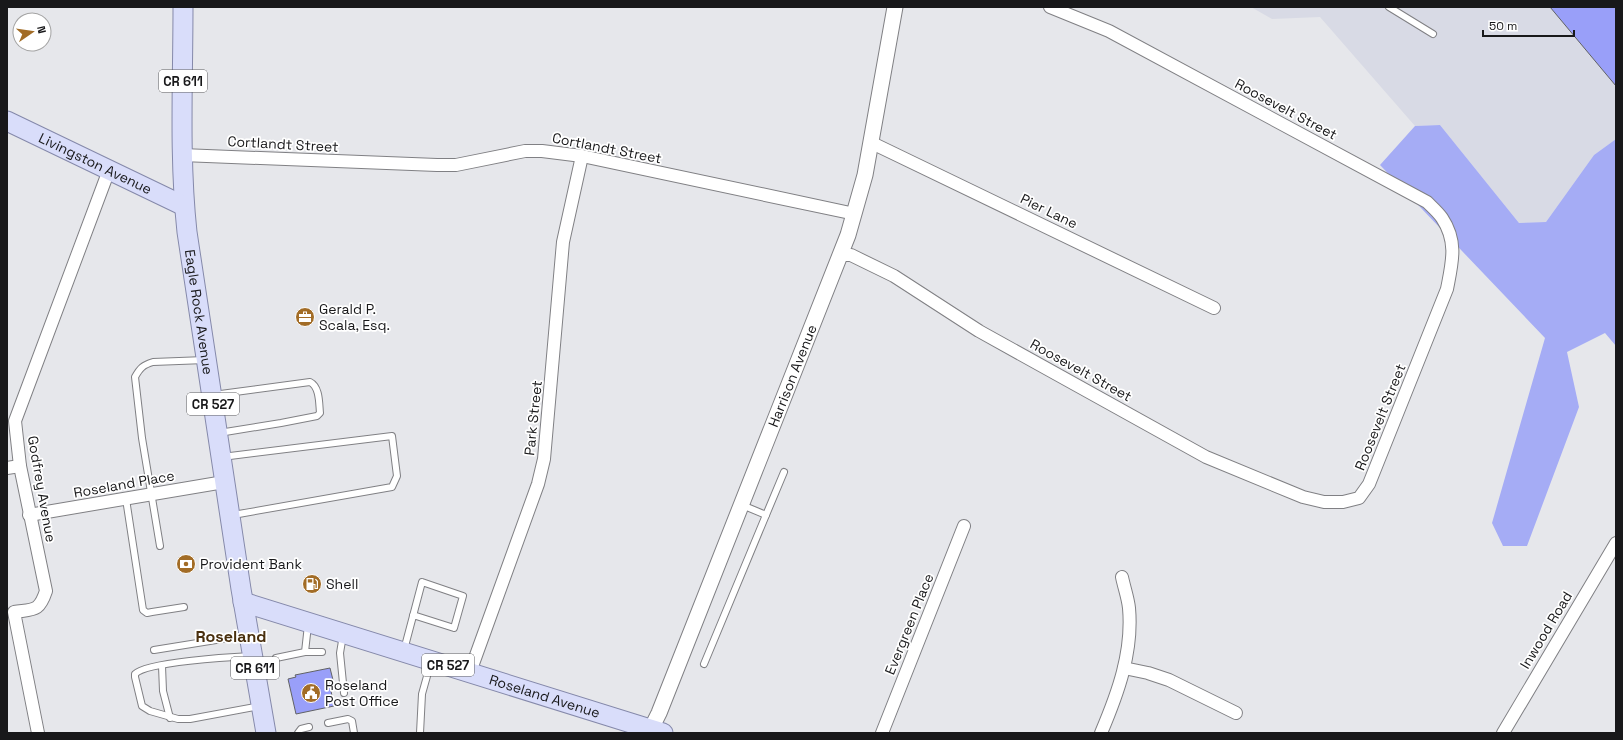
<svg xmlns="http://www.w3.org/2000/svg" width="1623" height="740" font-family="'Space Grotesk',sans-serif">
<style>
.built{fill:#d8dae5}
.forest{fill:#a5acf5}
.building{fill:#999ff9;stroke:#616265}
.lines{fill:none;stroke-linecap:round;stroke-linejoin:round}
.service-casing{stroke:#808084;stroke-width:8}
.minor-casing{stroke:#808084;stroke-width:14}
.tertiary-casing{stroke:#808084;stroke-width:17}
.primary-casing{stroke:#8589aa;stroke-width:21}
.service{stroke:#fff;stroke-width:6}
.minor{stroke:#fff;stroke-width:12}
.tertiary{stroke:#fff;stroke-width:15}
.primary{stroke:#d9ddfa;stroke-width:19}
.labels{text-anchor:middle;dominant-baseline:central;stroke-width:3.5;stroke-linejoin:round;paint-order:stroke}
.shield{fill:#fff;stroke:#5d5d5f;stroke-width:1}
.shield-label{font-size:13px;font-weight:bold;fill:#18181a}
.street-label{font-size:14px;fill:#18181a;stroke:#fff}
.poi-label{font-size:14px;fill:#18181a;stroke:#fff;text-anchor:start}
.quarter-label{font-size:16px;font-weight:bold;fill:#492f0e;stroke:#fff}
</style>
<rect width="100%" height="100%" fill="#e6e7eb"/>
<path class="built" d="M1251,7H1616V139L1594,155L1546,222L1519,223L1440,125L1415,126L1320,17L1272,19Z"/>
<path class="forest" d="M1440,125L1519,223L1546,222L1594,155L1616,139V346L1605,333L1567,352L1579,407L1527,546H1503L1492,523L1545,338L1380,165L1415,126Z"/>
<g class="building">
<path d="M1550,7H1616V86Z"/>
<path d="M330,668L333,680L329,681L334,706L296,714L288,679L296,677L295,675Z"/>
</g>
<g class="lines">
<defs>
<g id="service">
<path d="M1389,7L1433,34"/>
<path d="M213,395L310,382C320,387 319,404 320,413L317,416L281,423L219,433"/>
<path d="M222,457L392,436L397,476L392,487L233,515"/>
<path d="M126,499L143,610L147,613L152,612L184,607"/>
<path d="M766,515L784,472"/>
<path d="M160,546L142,438L135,377C140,368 143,365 153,362L205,360"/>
<path d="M343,635L340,653L344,693"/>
<path d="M154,650L247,635"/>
<path d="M404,650L422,582L463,596L454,628L413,615"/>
<path d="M305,652H322"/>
<path d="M251,656C231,657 146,662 135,674V677L142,706L150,711L178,719H190L260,706"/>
<path d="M276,658L305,652L308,625"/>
<path d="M704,664L766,515L742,505"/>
<path d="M162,666L163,691L170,718"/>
<path d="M328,723L348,719L352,721L354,733"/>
<path d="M298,733L301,729L309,727"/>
<path d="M420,733L422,694L431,662"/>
</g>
<g id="minor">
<path d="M871,141L874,144L1214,308"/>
<path d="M182,155L437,165H456L525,151H542L582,156L855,214"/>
<path d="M840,255H851L894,276L979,331L1206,457L1303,497L1324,502H1343L1359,498L1369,484L1447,289C1452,263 1458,242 1442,218C1438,212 1432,207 1427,202L1109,31L1050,7"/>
<path d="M7,468L20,466"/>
<path d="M29,515L224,482"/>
<path d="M1124,668L1148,673L1169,680L1236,713"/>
<path d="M470,672L538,484L544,459L563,242L582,156"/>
<path d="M38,733L14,612C34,609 39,612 46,591L20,466L15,421L109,170"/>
<path d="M882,733L964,526"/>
<path d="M1101,733C1118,693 1133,652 1129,608C1128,598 1124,587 1122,577"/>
<path d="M1503,733L1616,543"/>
</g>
<g id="tertiary">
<path id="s1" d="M649,733L659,713L848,235L865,175L895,7"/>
</g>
<g id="primary">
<path id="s2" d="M183,7C183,82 179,157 187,232L241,589L266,733"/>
<path id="s3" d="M7,121L184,206"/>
<path id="s4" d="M243,602L663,733"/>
</g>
</defs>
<use href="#service" class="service-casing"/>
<use href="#minor" class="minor-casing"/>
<use href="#tertiary" class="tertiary-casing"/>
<use href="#primary" class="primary-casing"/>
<use href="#service" class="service"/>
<use href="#minor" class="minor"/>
<use href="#tertiary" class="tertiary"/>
<use href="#primary" class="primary"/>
</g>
<defs>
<symbol id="office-disc" viewBox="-11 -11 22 22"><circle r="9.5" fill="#a26c26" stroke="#fff"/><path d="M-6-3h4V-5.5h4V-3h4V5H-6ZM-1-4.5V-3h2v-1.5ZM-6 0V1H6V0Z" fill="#fff"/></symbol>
<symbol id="bank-disc" viewBox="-11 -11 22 22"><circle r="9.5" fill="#a26c26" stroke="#fff"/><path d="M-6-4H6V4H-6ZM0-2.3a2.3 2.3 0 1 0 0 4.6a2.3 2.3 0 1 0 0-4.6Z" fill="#fff"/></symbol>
<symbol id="fuel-disc" viewBox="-11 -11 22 22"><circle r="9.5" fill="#a26c26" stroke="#fff"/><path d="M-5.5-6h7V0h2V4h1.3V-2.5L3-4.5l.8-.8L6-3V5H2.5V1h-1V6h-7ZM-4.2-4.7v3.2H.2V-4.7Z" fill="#fff"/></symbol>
<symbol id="civic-disc" viewBox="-11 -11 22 22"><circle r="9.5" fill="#a26c26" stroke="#fff"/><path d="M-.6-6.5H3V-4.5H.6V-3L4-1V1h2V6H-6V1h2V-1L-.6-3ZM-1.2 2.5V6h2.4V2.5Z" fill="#fff"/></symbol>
</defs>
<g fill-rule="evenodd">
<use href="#office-disc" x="294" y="306" width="22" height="22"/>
<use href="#bank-disc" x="175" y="553" width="22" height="22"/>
<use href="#fuel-disc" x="301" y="573" width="22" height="22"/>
<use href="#civic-disc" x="300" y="682" width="22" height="22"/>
</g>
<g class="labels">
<g class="shield">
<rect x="159" y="70" width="48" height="22" rx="3"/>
<rect x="187" y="393" width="52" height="22" rx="3"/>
<rect x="422" y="654" width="52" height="22" rx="3"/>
<rect x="231" y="657" width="48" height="22" rx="3"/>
</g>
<g class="shield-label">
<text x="183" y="81">CR 611</text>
<text x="213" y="404">CR 527</text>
<text x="448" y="665">CR 527</text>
<text x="255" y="668">CR 611</text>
</g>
<g class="street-label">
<text transform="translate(1286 109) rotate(28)">Roosevelt Street</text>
<text transform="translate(283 144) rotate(3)">Cortlandt Street</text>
<text transform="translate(607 148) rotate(11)">Cortlandt Street</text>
<text stroke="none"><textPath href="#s3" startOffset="98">Livingston Avenue</textPath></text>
<text transform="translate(1049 211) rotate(26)">Pier Lane</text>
<text stroke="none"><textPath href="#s2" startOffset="306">Eagle Rock Avenue</textPath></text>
<text transform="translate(1081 370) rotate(29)">Roosevelt Street</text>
<text stroke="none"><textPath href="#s1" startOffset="385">Harrison Avenue</textPath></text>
<text transform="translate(1380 417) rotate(-68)">Roosevelt Street</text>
<text transform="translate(533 418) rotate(-84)">Park Street</text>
<text transform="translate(124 484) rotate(-10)">Roseland Place</text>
<text transform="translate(42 489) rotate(80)">Godfrey Avenue</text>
<text transform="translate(909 624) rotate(-68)">Evergreen Place</text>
<text transform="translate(1546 630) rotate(-59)">Inwood Road</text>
<text stroke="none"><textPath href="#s4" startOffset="316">Roseland Avenue</textPath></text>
</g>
<g class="poi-label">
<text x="319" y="309">Gerald P.<tspan x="319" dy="16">Scala, Esq.</tspan></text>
<text x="200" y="564">Provident Bank</text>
<text x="326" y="584">Shell</text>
<text x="325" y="685">Roseland<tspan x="325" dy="16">Post Office</tspan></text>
</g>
<g class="quarter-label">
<text x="231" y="636">Roseland</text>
</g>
</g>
<rect width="1623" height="740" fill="none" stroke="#18181a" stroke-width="16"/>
<g transform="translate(32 32) rotate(77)"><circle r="19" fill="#ffffff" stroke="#a3a3a3"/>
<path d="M0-3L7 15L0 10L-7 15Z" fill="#a26c26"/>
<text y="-6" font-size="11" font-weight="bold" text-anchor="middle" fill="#18181a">N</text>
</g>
<path d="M1483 30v6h91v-6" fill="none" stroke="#18181a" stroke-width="2"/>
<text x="1489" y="30" font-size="12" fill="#18181a" stroke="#ffffff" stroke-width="3" paint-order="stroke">50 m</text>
</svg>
